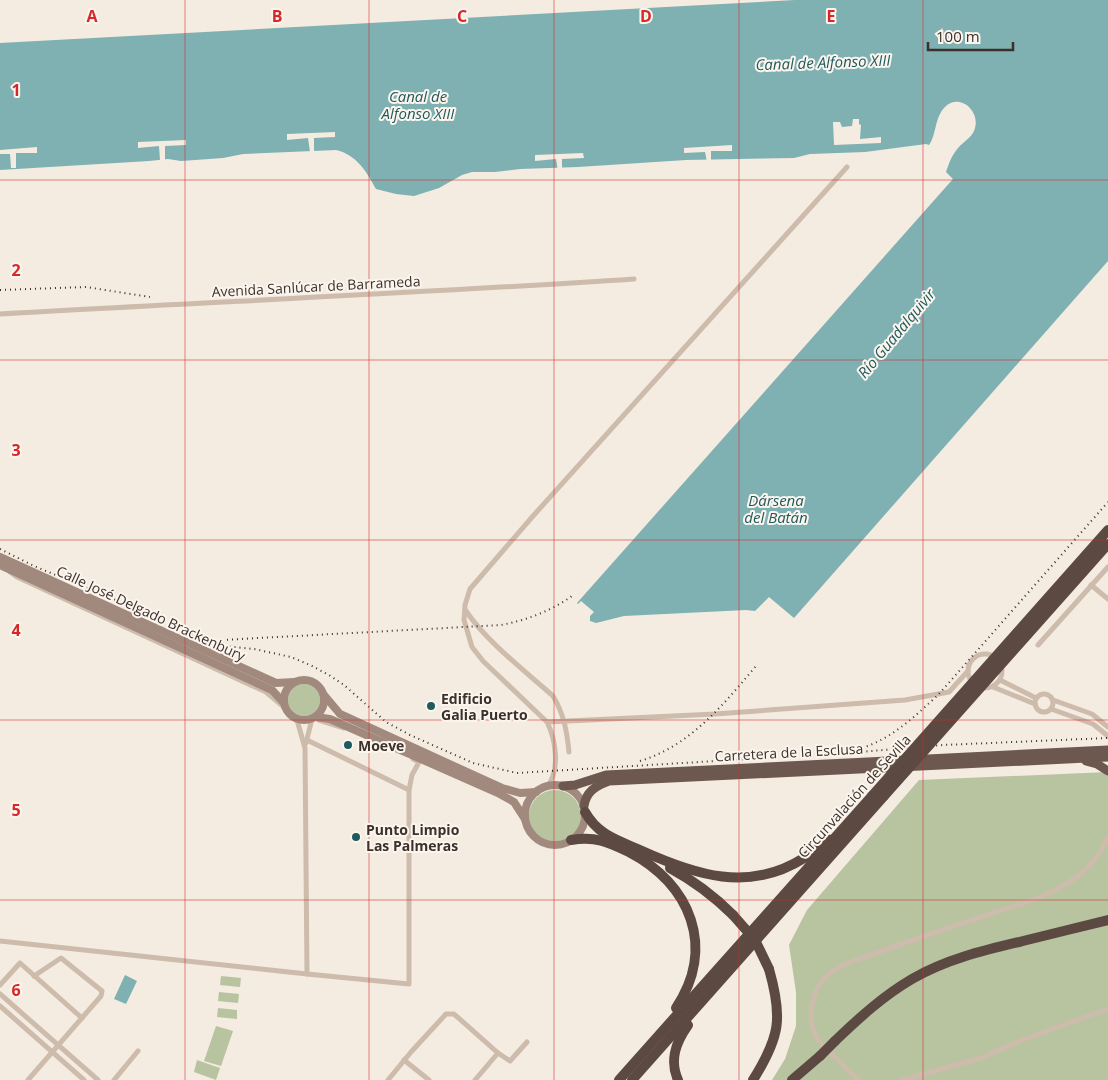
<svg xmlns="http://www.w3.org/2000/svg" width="1108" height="1080" font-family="'Open Sans',sans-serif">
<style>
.green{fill:#b8c4a0}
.water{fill:#7fb0b2}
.pier{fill:#f4ebe1}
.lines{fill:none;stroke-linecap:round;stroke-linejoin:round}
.minor{stroke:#cdbbac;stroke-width:5}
.secondary{stroke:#a18a7d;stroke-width:8}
.trunk{stroke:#6c584f;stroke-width:9}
.motorway{stroke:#5c4a42;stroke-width:10}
.rail{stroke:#3b302b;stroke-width:2;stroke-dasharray:1 4;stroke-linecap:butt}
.motorway-bridge{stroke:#5c4a42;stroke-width:10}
.grid{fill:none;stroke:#d62828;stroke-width:1;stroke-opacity:0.55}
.poi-dot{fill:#1f5a5e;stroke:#fbf5ee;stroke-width:2}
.labels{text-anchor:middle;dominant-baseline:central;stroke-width:4;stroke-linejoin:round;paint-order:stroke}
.street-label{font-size:14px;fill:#3b302b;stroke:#fbf5ee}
.poi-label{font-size:14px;font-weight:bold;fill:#3b302b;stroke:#fbf5ee;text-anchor:start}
.water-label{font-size:15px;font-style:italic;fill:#1f5a5e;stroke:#fbf5ee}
.grid-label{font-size:16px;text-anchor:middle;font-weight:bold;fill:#d62828;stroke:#fbf5ee;stroke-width:4;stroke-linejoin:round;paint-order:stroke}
</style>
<rect width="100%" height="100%" fill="#f4ebe1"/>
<g class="green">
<circle cx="304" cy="700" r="16"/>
<path d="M1108,772V1080H772L785,1059L796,1026V992L789,945L807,910L919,780Z"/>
<circle cx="555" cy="816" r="26"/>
<path d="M221,976L241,978L240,987L220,985Z"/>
<path d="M219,992L239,994L238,1003L218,1001Z"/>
<path d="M218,1008L237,1010V1019L217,1017Z"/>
<path d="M216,1026L233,1031L221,1066L204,1061Z"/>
<path d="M197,1060L220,1068L216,1080L194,1072Z"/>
</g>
<g class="water">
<path d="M795,0H1108V261L794,618L769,597L755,611L746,610L624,616L596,623L590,621V616L594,612L581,601L578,604L577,603L953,179L946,172C949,163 952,155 958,148C964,141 973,137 975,128C980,110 959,93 945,107C934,118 937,134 929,145L926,144L865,152L810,154L794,158L686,160L578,167L520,169L495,172H472L462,175L439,188L414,196L396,194L376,189C366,171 357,155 336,150L243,154L223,158L181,161L168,159L149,161L0,170V43Z"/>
<path d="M125,975L137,981L126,1004L114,999Z"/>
</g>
<g class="pier">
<path d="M853,119H859V124L861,125L860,139L881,137V143L834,145L833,122H840L842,127L852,126Z"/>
<path d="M335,132V137L314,138V152H310L308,138L287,140V134Z"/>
<path d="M186,140V145L165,146V160H160L159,146L138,148V142Z"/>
<path d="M732,145V151H711V162H707L705,152L684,153V148Z"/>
<path d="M37,147V153H16V168H11L10,154H0V150Z"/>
<path d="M583,153L584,158L562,159V170L558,171L556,159L535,161V155Z"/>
</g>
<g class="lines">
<g class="minor">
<path d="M0,314C211,302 423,293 634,279"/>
<path d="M10,572L17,577L266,692L285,708"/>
<path d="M1091,585L1108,599"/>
<path d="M466,611C487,642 525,671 553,696C564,714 567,732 569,752"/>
<path d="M1038,645L1108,567"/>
<circle cx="985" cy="671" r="17"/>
<path d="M1000,680L1036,698"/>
<path d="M993,687L1035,704"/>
<circle cx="1044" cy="703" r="9"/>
<path d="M1053,700L1092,714L1108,727"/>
<path d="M1051,709L1093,724L1108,736"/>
<path d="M297,720L305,748L307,974L409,984V790L307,740"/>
<path d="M319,720L344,728"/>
<path d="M547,722L715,714L905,700L949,692L968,671"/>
<path d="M306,743L312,719"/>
<path d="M548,786C560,769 556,740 547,722L483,661L472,647L464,620L465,605L470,589L533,516L847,167"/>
<path d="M409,790L412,775L419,762L413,759"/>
<path d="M0,941L307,974"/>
<path d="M0,985L20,963L82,1018"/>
<path d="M0,994L98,1080"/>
<path d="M0,1006L84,1080"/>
<path d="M498,1053L510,1061L527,1042"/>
<path d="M404,1060L429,1080"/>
<path d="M28,1080L101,996L102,991L61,958L34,976"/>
<path d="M114,1080L138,1051"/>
<path d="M388,1080L411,1052L446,1014H454L498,1053L475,1080"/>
<path d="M860,1080C852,1076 846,1068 840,1062C831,1054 822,1047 816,1036C806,1016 812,987 830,973C836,968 843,965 850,962C896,946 941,930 987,915C1016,905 1050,897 1075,878C1089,868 1101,853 1108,837"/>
<path d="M902,1080L981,1058L1022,1040L1108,1009"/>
</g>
<g class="secondary">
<path d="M0,557L276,683L294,682"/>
<path d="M0,565L272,690L284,703"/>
<circle cx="304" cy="700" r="20"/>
<path d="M324,695L340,714L502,788L520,793L536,792"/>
<path d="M316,717L330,719L498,793L514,802L525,819"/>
<circle cx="555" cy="815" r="30"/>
</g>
<g class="trunk">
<path d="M1086,761L1097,764L1108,771"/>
<path d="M563,786L575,785L606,775L1108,750"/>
<path d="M584,806C586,792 595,786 609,781L1108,757"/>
</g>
<g class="motorway">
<path d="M585,812C598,835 617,840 640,850C695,875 749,893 804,858C813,853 820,845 828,839"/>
<path d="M571,840C596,836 608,842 629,852C691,884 716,948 676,1008"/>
<path d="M670,868C694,881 714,896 733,915"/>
<path d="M835,1041C859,1018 883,996 912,979C946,959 985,950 1023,941C1051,934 1080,927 1108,920"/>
<path d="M619,1080L872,796"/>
<path d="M632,1080L884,796"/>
<path d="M678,1080C669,1060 676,1042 688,1025"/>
<path d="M753,1080C780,1037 783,1018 769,969"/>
<path d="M792,1080L820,1056"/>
</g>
<g class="rail">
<path d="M0,290L86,287L150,297"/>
<path d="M0,549L34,566L140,610L187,634L224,646L254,649L291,657L310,665L329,675L344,685L386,722L410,735L473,763L517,773L848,753L943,745L1108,738"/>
<path d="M222,640L501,625C527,620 551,611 572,596"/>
<path d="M862,748C893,738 915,716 938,695L1108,502"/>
<path d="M640,761C690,746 723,705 756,666"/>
</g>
<g class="motorway-bridge">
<path d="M872,796L1108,530"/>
<path d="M884,796L1108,544"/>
<path d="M733,915L755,940L769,969"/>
<path d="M820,1056L835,1041"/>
</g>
</g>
<path class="grid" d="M185,0V1080M369,0V1080M554,0V1080M739,0V1080M923,0V1080M0,180H1108M0,360H1108M0,540H1108M0,720H1108M0,900H1108"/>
<g class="poi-dot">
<circle cx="431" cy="706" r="5"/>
<circle cx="348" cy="745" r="5"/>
<circle cx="356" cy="837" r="5"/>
</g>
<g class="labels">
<g class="street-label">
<text transform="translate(316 286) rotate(-3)">Avenida Sanlúcar de Barrameda</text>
<text transform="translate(151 613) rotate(25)">Calle José Delgado Brackenbury</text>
<text transform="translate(789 752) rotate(-3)">Carretera de la Esclusa</text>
<text transform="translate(854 796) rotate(-48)">Circunvalación de Sevilla</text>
</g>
<g class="poi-label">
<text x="441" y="698">Edificio<tspan x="441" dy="16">Galia Puerto</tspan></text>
<text x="358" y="745">Moeve</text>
<text x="366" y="829">Punto Limpio<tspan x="366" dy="16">Las Palmeras</tspan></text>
</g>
<g class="water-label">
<text transform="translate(823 62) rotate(-2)">Canal de Alfonso XIII</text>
<text x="418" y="96">Canal de<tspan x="418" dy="17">Alfonso XIII</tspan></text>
<text transform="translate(896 333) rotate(-50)">Río Guadalquivir</text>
<text x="776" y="500">Dársena<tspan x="776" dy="17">del Batán</tspan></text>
</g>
</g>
<g class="grid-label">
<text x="92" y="22">A</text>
<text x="277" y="22">B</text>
<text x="462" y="22">C</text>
<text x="646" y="22">D</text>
<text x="831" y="22">E</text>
<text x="16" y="96">1</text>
<text x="16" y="276">2</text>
<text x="16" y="456">3</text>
<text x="16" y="636">4</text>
<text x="16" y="816">5</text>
<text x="16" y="996">6</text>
</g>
<path d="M928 42v8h85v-8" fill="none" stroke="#3b302b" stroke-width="2.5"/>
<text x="936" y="42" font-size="15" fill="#3b302b" stroke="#fbf5ee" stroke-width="4" paint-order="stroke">100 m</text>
</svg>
